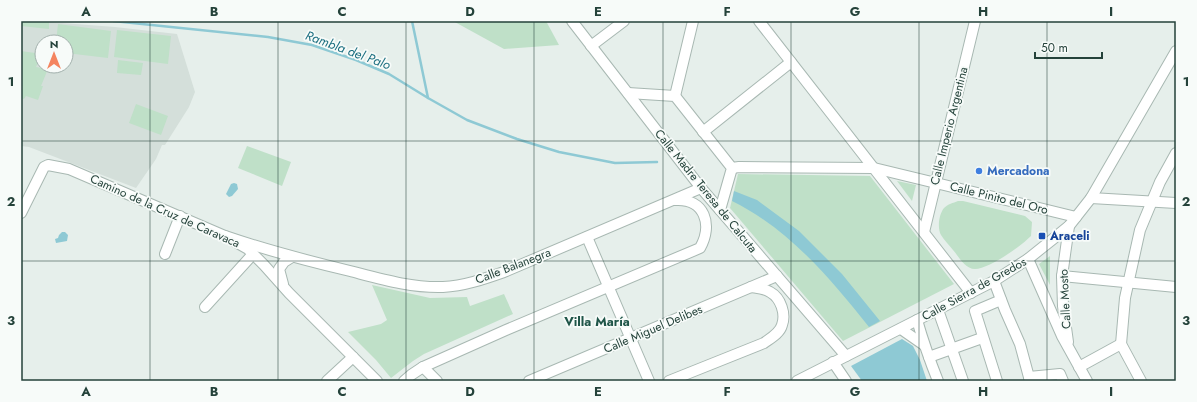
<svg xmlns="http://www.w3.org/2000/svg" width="1197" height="402" font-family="Jost,sans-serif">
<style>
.built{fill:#d4dfda;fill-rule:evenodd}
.green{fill:#bfe0c8}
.water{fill:#8ec9d4}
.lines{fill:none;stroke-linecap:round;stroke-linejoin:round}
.stream{stroke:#8ec9d4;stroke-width:2.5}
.minor-casing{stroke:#a8b8b2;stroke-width:12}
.minor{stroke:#fff;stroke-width:10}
.grid{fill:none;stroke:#24423a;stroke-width:1;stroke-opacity:0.55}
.shop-dot{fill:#3f7fe0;stroke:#f7fbf9;stroke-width:1.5}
.transit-dot{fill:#1a4fb4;stroke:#f7fbf9;stroke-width:1.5}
.labels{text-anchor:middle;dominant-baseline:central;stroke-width:3.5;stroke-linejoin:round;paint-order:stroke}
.street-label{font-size:12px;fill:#24423a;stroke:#f7fbf9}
.shop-label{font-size:12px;font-weight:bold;fill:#366cbe;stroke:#f7fbf9;text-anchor:start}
.transit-label{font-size:12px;font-weight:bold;fill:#164399;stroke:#f7fbf9;text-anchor:start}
.water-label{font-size:13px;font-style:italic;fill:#1c6f80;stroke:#f7fbf9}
.neighbourhood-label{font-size:13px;font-weight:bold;fill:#1f5548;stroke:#f7fbf9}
.neatline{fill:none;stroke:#24423a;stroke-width:1.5}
.grid-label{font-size:13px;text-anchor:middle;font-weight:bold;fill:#24423a}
</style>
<rect width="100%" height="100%" fill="#e6efeb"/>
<path class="built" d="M21,21L49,22L115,27L177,34L195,92L189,107L165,145H162L156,159L136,188L29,147L21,146ZM42,42H66V66H42Z"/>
<g class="green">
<path d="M21,21L49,22V29L21,26Z"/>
<path d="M453,21H546L559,45L504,49Z"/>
<path d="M58,24L111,31L108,58L66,53V42H56Z"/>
<path d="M117,30L171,36L168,64L114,57Z"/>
<path d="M21,51L42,54L36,67L48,69L41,86H43L38,100L26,96L24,99L21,98Z"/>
<path d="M118,60L143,63L141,75L117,73Z"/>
<path d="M136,104L168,116L161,135L129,123Z"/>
<path d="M247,146L291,162L282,186L238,168Z"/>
<path d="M738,174L870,176L954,284L843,341L730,208Z"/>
<path d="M897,181L916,185L912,201Z"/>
<path d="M958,201H963L1025,216L1032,222L1031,236C1021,246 989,269 975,269C965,269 959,257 953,250C949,245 944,240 941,235C937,228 939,214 944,208C948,204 953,203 958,201Z"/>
<path d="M1050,256V285L1039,264Z"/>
<path d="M372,285L430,298L467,297L470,306L504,294L513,314L424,354L413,361L391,378L376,360L348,332L381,324L387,320Z"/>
</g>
<g class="water">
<path d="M234,183L237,184L238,189L232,196L229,197L226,194L231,184Z"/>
<path d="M734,191L757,200L799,231L842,274L880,321L869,327C830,278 789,229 732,201Z"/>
<path d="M62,232H65L68,235L67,241L56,243L55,239L58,238L59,235Z"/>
<path d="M902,339L913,346L920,360L927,381H862L851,366Z"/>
</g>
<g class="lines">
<g class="stream">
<path d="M113,21L268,37L312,45L356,60L389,74L428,98"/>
<path d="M412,21L428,98L467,120L517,139L559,152L615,163L657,162"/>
</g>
<defs>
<g id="minor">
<path d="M572,21L701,188L846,356"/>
<path d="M759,21L971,293"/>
<path d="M591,46L624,21"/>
<path d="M628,93L675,96L732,168L720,210"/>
<path d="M675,96L693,21"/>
<path d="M703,132L791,62"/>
<path d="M732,168L739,167L874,168L1076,217"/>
<path d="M1091,198L1176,203"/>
<path d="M21,213L44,167L48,165L69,169L225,236L248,249L264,265L289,293L377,381"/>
<path d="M924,232L975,21"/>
<path d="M225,236C266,250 308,261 350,271C381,279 411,288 443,287C464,286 484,279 504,272L701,188"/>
<path d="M587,237L649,381"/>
<path d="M165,254L180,216"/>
<path d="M1028,259L1062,336L1087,381"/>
<path d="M1062,276L1176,287"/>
<path d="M994,281L1005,310L1020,344L1030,381"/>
<path d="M283,284L279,269L284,262L292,257"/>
<path d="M205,307L253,254"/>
<path d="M938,310L963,381"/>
<path d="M917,320C923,341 930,361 938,381"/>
<path d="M901,329L924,345"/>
<path d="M1068,342L1063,306L1062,276L1069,226"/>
<path d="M1121,344L1125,298L1140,230L1160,182L1176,153"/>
<path d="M1121,344L1141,381"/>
<path d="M929,357L982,338"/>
<path d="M833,362L846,381"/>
<path d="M423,367L437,381"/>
<path d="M1079,367L1121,344"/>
<path d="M1029,377L1060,374L1063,381"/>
<path d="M327,381L353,357"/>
<path d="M404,381L411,375L423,367L506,330L700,248C713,225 705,198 675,200"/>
<path d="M529,381L777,276"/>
<path d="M669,381L764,343C771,338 780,333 782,325C786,314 781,298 770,292C764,288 758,288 751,287"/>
<path d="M797,381L994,281L1028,259L1053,239L1069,226L1091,198L1176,51"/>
<path d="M997,381L975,311L1001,300"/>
</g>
</defs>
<use href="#minor" class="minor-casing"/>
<use href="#minor" class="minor"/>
</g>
<path class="grid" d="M150,21V381M278,21V381M406,21V381M534,21V381M663,21V381M791,21V381M919,21V381M1047,21V381M21,141H1176M21,261H1176"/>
<circle class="shop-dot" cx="979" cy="171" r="4"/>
<rect class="transit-dot" x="1038" y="232" width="8" height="8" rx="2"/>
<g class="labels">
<g class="street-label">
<text transform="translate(949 126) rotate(-76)">Calle Imperio Argentina</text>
<text transform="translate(706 191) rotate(51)">Calle Madre Teresa de Calcuta</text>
<text transform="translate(999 198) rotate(14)">Calle Pinito del Oro</text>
<text transform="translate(165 211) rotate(24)">Camino de la Cruz de Caravaca</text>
<text transform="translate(513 266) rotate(-21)">Calle Balanegra</text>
<text transform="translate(974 289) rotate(-29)">Calle Sierra de Gredos</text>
<text transform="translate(1065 299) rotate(-93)">Calle Mosto</text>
<text transform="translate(653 329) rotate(-23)">Calle Miguel Delibes</text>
</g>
<g class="shop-label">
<text x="987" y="171">Mercadona</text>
</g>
<g class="transit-label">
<text x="1050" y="236">Araceli</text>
</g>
<g class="water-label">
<text transform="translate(348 50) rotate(20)">Rambla del Palo</text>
</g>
<g class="neighbourhood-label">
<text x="597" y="321">Villa María</text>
</g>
</g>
<rect width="1197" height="402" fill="none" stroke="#f7fbf9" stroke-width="44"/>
<g transform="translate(54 54)"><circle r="19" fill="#f7fbf9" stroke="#a3b1ad"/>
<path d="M0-3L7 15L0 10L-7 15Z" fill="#f4845f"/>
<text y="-6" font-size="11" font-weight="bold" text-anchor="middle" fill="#24423a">N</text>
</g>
<path d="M1035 52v6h67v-6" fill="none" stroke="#24423a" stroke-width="2"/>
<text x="1041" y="52" font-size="12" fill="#24423a" stroke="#f7fbf9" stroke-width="3" paint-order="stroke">50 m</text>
<rect x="22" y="22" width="1153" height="358" class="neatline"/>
<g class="grid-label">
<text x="86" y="16">A</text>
<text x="214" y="16">B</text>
<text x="342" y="16">C</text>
<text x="470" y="16">D</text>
<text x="598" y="16">E</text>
<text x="727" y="16">F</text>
<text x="855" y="16">G</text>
<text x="983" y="16">H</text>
<text x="1111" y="16">I</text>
<text x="11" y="86">1</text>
<text x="1186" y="86">1</text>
<text x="11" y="206">2</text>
<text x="1186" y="206">2</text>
<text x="11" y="325">3</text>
<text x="1186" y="325">3</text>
<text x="86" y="396">A</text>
<text x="214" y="396">B</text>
<text x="342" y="396">C</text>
<text x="470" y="396">D</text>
<text x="598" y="396">E</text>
<text x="727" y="396">F</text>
<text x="855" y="396">G</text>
<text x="983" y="396">H</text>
<text x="1111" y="396">I</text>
</g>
</svg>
